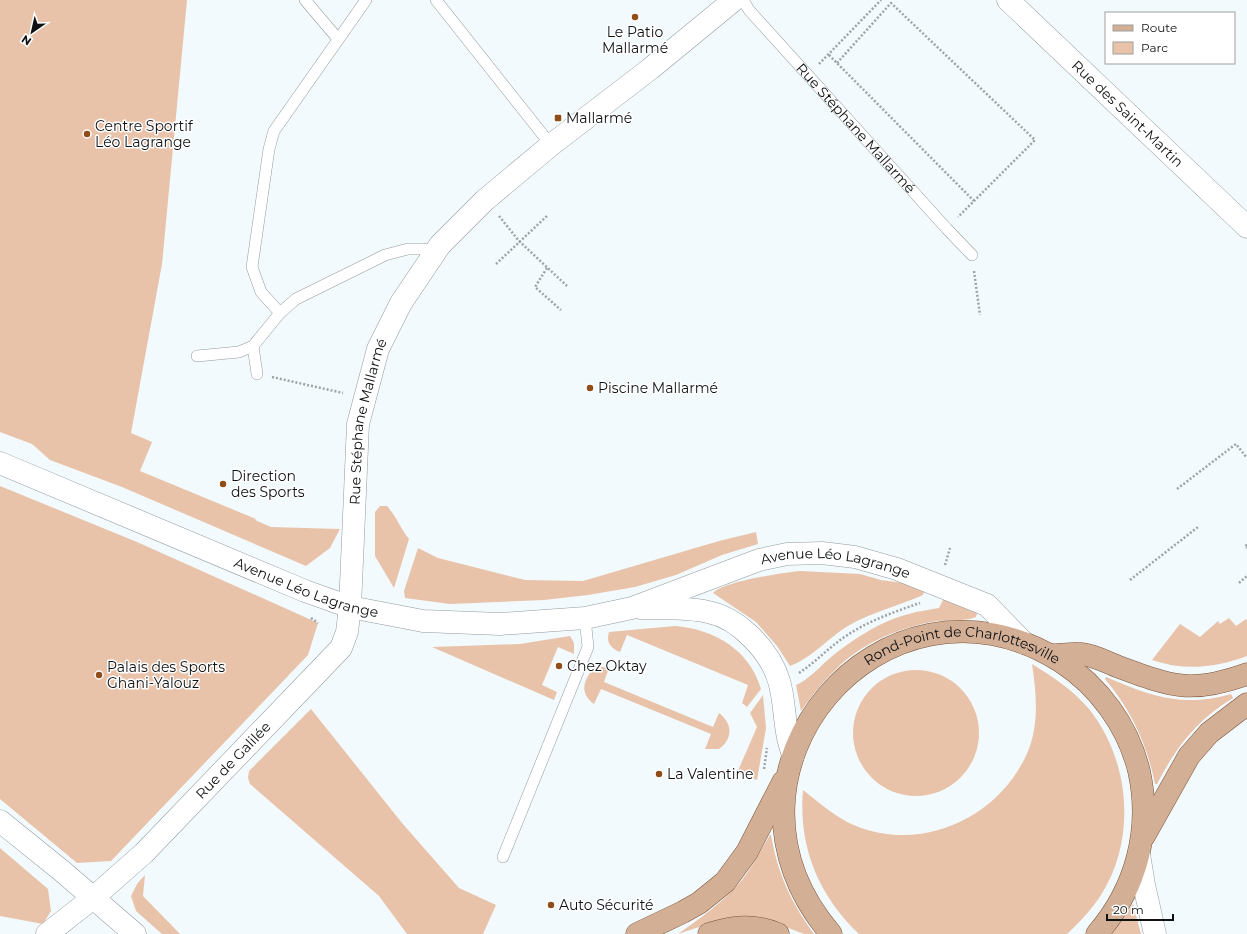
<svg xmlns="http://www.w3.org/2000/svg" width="1247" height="934" font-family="Montserrat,sans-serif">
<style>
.green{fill:#e8c3aa}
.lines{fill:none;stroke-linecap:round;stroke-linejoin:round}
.service-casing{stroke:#939a9e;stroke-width:12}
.minor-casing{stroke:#939a9e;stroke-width:23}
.secondary-casing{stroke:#939a9e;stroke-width:23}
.primary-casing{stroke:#7b553a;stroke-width:23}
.path{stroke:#9ea3a7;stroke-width:2.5;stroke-dasharray:2 2;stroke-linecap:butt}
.service{stroke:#fff;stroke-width:11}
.minor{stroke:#fff;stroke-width:22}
.secondary{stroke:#fff;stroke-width:22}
.primary{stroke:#d3af96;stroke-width:22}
.poi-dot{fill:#8f4e19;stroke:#fff;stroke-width:1.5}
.labels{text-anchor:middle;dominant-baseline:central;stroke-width:3;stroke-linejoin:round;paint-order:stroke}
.poi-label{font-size:14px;fill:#0e1012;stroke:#fff;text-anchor:start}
.street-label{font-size:14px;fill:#0e1012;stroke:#fff}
</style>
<rect width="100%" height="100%" fill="#f2fafe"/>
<g class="green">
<path d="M0,0H187L162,264L131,433L152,442L140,471L256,519L255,520L271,527L340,529L330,548L306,566L122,487L50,460L32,444L0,432Z"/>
<path d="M0,486L137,542L318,623L308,655L111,861L77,863L0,799Z"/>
<path d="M380,506H387C396,516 401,529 409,539L394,588L375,556V512Z"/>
<path d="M756,532L758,544L722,555L676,575L635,587L588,595L544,600L450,604L405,598L404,591L418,548L438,558L525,580L583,581L719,541Z"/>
<path d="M800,571L860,574L881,580L926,586L923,595C898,606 872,612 848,626C828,638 812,658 790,666L777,646L756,622L713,593C725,581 782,573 800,571Z"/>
<path d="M946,594L978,610L976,617C965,622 944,619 931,622C869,635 837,660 801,711L796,685C808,681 824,662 836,653C857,637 883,620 909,614C918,611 929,610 939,608Z"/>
<path d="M1229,618L1236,626L1246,619L1247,621V656C1215,668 1184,671 1152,660L1180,624L1200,637L1218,621L1220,624Z"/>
<path d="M675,626C714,629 750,650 761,689L747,707L742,703L748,685L627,635L620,652C610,648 606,642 609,632Z"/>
<path d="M570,636L574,643V654L558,647L542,685L557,692L554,700L432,647L520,644Z"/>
<path d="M1032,664C1053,677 1073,690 1089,709C1130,760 1137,839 1101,895C1092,909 1080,922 1067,934H859C819,896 798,847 803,790C820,803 836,818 856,826C925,854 1005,814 1030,746C1039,720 1036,690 1032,664Z"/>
<path d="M602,667L609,668L604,682L713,727L719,713C733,724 733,739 719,749H705L711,734L601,689L594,704C583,696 581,685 590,673Z"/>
<circle cx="916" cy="733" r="63"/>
<path d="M1106,677C1151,696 1182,708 1231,694L1233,698C1197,720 1176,747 1157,784H1155C1147,744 1131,710 1105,679Z"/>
<path d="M763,695L766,728L757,780L737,773L757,727L750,713Z"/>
<path d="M311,709L402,823L459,888L496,905L483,934H407L379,896L250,784L248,778L249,771Z"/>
<path d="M770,835H771C778,875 791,902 814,934H804L773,922H714L678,934C700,918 724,902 742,880C753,866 761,850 770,835Z"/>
<path d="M0,848L48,889L51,911L43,924L0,916Z"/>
<path d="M145,875L143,896L180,934H162L136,911L131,896L137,884Z"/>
<path d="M1133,904L1141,934H1112Z"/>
</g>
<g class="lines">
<defs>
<g id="service">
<path d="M305,0L338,39"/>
<path d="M436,0L551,145"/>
<path id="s1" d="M743,0L749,10L947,229L972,255"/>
<path d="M280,313L261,292L252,267L269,149L274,131L366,0"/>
<path d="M253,346L257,374"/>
<path d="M197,356L239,352L253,346L280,313L296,299L385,255L408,249H422L435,251"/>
<path d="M503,857L588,647L585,618"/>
</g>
<g id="minor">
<path id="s2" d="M1008,0L1247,227"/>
<path d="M0,821L62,871L135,934"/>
<path id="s3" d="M47,934L93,898L144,853L341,648L347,632L350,607L358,424L378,349L401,303L440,245L485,200L551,145L650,69L734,0"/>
</g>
<g id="secondary">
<path id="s4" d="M0,463L305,591L350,607L423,621L500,624L585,618L632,608L759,560L787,554L822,553L855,557L897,569L987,605L1024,643"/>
<path d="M641,608C663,609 686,607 708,612C739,618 770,651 779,681C784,698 784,715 787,732C788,740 791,748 793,756"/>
<path d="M1139,854L1144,885L1155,934"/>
</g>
<g id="primary">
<path d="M1051,655C1061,655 1072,653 1082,654C1094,655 1108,663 1119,667C1173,687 1191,694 1247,674"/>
<path d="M1144,836L1189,756L1209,733L1247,704"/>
<path d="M637,934L683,912L699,903L725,882L747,852L783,782"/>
<path d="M709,934C734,926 754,924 778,934"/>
<path id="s5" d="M831,934C693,773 883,551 1060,661C1099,686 1128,726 1139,771C1152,830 1136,889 1097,934"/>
</g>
</defs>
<use href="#service" class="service-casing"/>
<use href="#minor" class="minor-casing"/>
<use href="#secondary" class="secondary-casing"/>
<use href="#primary" class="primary-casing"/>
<g class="path">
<path d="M829,55L974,201"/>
<path d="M837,63L891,3L1035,140L958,217"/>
<path d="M819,64L881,0"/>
<path d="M499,216L519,241L567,286"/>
<path d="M496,264L547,216"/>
<path d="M547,268L535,287L561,310"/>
<path d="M974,271L980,315"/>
<path d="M272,377L343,393"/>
<path d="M1177,489L1236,444L1247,458"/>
<path d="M1247,545L1245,546L1247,548"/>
<path d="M945,565L950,548"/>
<path d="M1130,580L1198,527"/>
<path d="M1239,583L1247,576"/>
<path d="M311,618L318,623"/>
<path d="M799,673C816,662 829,647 846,636C868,621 894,612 920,603"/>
<path d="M764,769L767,748"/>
</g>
<use href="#service" class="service"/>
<use href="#minor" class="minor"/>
<use href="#secondary" class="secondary"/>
<use href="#primary" class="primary"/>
</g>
<g class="poi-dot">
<circle cx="635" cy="17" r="4"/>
<rect x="554" y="114" width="8" height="8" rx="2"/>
<circle cx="87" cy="134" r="4"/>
<circle cx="590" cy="388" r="4"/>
<circle cx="223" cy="484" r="4"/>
<circle cx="559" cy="666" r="4"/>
<circle cx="99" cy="675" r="4"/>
<circle cx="659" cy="774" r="4"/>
<circle cx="551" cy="905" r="4"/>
</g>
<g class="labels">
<g class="poi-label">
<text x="635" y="32" text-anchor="middle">Le Patio<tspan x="635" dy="16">Mallarmé</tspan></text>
<text x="566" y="118">Mallarmé</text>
<text x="95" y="126">Centre Sportif<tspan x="95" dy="16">Léo Lagrange</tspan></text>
<text x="598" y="388">Piscine Mallarmé</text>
<text x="231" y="476">Direction<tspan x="231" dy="16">des Sports</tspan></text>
<text x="567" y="666">Chez Oktay</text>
<text x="107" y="667">Palais des Sports<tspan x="107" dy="16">Ghani-Yalouz</tspan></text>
<text x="667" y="774">La Valentine</text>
<text x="559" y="905">Auto Sécurité</text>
</g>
<g class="street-label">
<text stroke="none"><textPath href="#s2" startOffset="165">Rue des Saint-Martin</textPath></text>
<text stroke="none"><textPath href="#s1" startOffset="171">Rue Stéphane Mallarmé</textPath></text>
<text stroke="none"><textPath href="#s3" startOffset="640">Rue Stéphane Mallarmé</textPath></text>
<text stroke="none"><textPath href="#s4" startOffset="877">Avenue Léo Lagrange</textPath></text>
<text stroke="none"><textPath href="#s4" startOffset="331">Avenue Léo Lagrange</textPath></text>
<text stroke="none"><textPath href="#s5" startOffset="414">Rond-Point de Charlottesville</textPath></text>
<text stroke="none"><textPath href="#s3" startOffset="255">Rue de Galilée</textPath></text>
</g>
</g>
<rect x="1105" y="12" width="130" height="52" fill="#ffffff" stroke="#9f9fa0"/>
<rect x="1113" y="25" width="20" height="6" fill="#d3af96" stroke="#9f9fa0"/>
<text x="1141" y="32" font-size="12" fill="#0e1012">Route</text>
<rect x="1113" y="42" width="20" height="12" fill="#e8c3aa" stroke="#9f9fa0"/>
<text x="1141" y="52" font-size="12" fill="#0e1012">Parc</text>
<g transform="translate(32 32) rotate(214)" stroke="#ffffff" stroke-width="3" paint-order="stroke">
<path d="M0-3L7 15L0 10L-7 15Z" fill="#0e1012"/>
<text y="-6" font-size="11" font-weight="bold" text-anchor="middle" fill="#0e1012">N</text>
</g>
<path d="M1107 914v6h66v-6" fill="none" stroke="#0e1012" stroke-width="2"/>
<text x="1113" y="914" font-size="12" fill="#0e1012" stroke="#ffffff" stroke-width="3" paint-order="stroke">20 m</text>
</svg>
